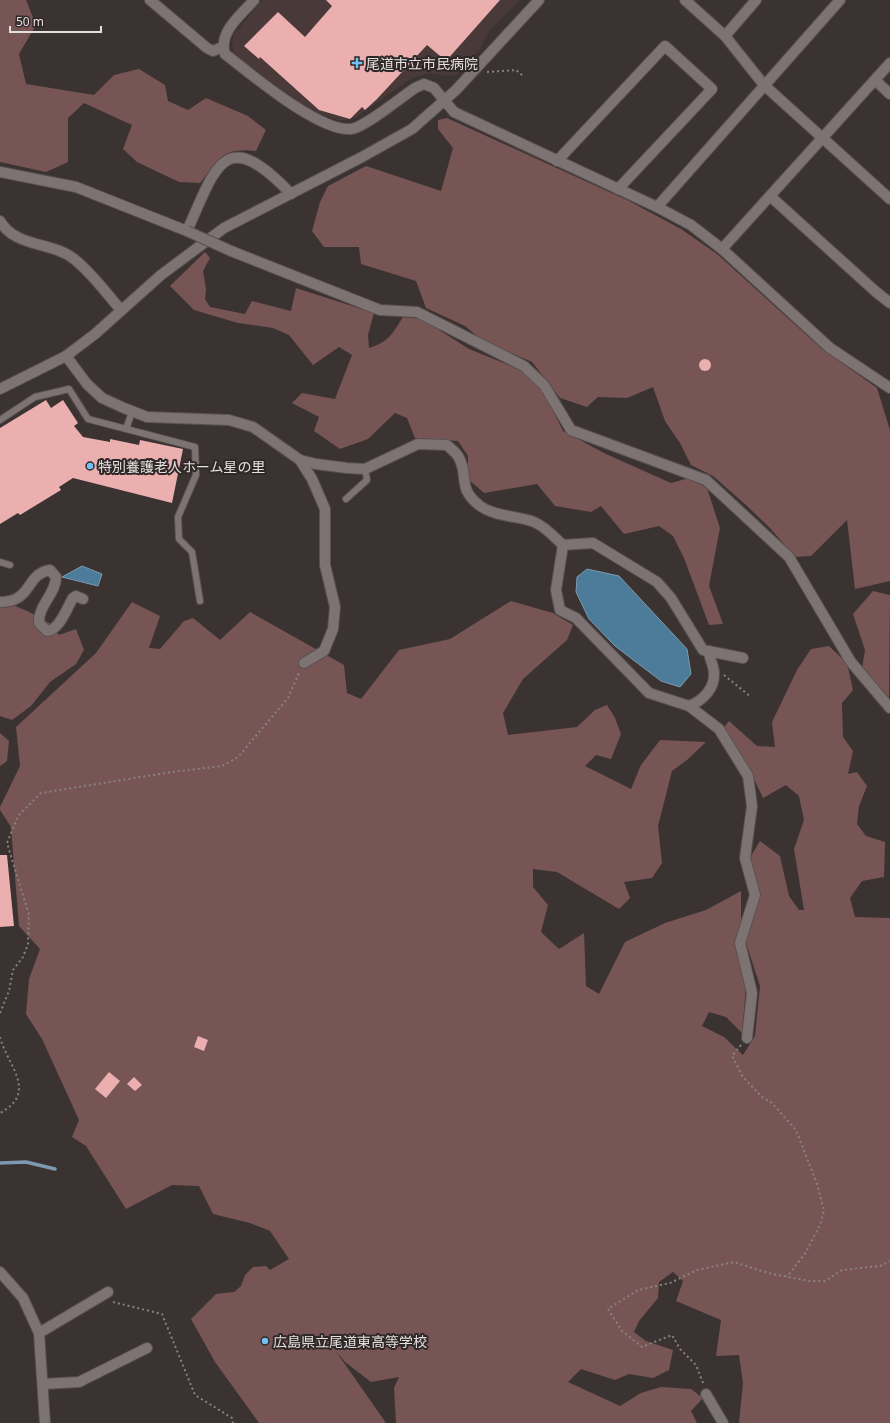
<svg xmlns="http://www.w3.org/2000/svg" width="890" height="1423" font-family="'Noto Sans','Noto Sans JP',sans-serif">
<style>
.built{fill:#493939}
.green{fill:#755}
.water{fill:#4d7c9b;stroke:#7b9aaf}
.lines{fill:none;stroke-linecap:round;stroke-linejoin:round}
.stream{stroke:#7b9aaf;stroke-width:3.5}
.building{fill:#ebafaf}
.lane-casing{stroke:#595151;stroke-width:8}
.street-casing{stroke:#595151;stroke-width:12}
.secondary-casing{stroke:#595151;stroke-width:12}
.path{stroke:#898282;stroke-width:2;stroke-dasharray:2 3;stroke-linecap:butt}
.lane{stroke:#7d7373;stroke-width:6}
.street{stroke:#7d7373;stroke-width:10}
.secondary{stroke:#7d7373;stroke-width:10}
.street-bridge-casing{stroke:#595151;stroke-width:12;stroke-linecap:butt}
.street-bridge{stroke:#7d7373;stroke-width:10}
.poi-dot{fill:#71c1f4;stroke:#302828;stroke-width:1.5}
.labels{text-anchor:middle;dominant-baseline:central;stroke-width:4;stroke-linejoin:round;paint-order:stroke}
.poi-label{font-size:14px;fill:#e5dfdf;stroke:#302828;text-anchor:start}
</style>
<rect width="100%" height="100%" fill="#3b3232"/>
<path class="built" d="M262,0H520L488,32L481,48L456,75L447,76L429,73L411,79L355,118L340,121L315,112L293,99L234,54L232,44L234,34Z"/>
<g class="green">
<path d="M0,0H26L36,25L19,54L26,84L94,95L114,75L139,69L165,85L168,101L188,110L206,98L248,116L266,130L256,151C222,147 219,159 200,183L179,182L137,162L123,149L132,125L84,103L68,118V162L46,172L0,162Z"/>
<path d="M447,118L629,201L681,229L717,254L821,348L877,388L890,430V581L855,589L847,520L811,556L795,557L770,528L746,505L713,476L691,465L680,443L665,421L653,387L627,398L598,397L587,407L560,398L532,362L483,341L465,326L426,308L416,281L361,264L359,247H324L312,231L320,202L328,186L366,166L441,191L453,148L438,129V120Z"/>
<path d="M205,252L210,258L203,271L206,289L205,299L210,307L245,314L252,301L291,311L296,288L374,313L368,335L369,348C389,342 392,334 403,317L422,319L469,349L526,372L543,390L563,431L606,454L671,483L689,478L707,488L720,528L709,586L723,624L709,625L684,558L673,536L659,526L624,534L601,506L591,512L555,506L537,484L484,493L468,479V456L458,441L415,438L407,418L395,413L368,439L340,449L314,431L319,417L292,403L302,393L335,399L352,355L339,347L313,365L289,335L273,328L238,323L194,310L170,286Z"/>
<path d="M873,591L890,595L889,698L862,668L865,650L853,614Z"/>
<path d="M511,601L553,613L573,625L567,640L523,679L503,713L508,735L577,727L595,710L607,705L615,718L621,734L611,759L596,755L585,766L631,789L641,765L660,740L706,742L687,760L672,771L658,826L662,863L652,878L624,882L630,898L619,909L557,872L533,869V887L548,905L541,932L559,949L584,933L586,986L599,994L625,942L665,923L706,910L741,891V922L735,945L746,987L742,1033L726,1017L709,1012L702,1026L724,1037L743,1055L755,1036L760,986L746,943L759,895L749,859L760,841L780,856L789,896L799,910H804L794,849L804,820L799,796L786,785L763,798L753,777L723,729L729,721L757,746L775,747L772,722L797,670L811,649L829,646L847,663L853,690L842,703L843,737L853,751L848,774L857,772L867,786L859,806L857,824L866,836L885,842L884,877L862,881L850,898L855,917L890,918V1423H739L743,1383L739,1355L716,1356L721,1320L676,1301L683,1281L673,1272L659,1282L658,1298L639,1321L634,1332L646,1341L673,1350L669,1370L653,1378L629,1374L615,1380L581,1369L568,1382L620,1406L641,1393L661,1387L691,1389L703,1398L691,1411L697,1423H396L394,1388L399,1377L371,1382L345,1362L335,1350L386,1423H259L215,1362L191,1319L216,1294L234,1292L241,1286L245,1275L253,1267L266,1266L270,1270L289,1259L270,1231L250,1223L213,1214L199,1186L172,1185L126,1209L86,1146L72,1137L79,1120L42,1039L26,1014L29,979L40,949L19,926L11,827L0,810V807L20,766L16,727L96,653L132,602L160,616L149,648L160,649L184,621L193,618L220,640L250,612L344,665L347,693L361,699L399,650L450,639Z"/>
<path d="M0,602C13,603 38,616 49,623C53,626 56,631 59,635L76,629L84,650L76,664L50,682L31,706L12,720L0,716Z"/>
<path d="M0,733L9,741L7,761L0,766Z"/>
</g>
<g class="water">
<path d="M82,566L102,574L98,586L62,577Z"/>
<path d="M587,569L619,576L687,649L691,674L680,687L661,681L615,646L589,619L576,592L577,577Z"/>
</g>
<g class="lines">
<path class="stream" d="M0,1163L26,1162L55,1169"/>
</g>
<g class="building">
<path d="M326,0H500L446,61L427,45L377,99L365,110L362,107L350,119L319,110L260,57L259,59L244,46L278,12L305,37L332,6Z"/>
<circle cx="705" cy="365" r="6"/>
<path d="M46,400L51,408L63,400L78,423L74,426L83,437L110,442V439L139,445L140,440L183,449L172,503L73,478L59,487L61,490L20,515L18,513L0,524V428Z"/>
<path d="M0,855H7L14,926L0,927Z"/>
<path d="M198,1036L208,1040L204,1051L194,1047Z"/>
<path d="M109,1072L120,1081L106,1098L95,1089Z"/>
<path d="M134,1077L142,1085L135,1091L127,1084Z"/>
</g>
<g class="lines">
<defs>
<g id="lane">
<path d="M0,420L35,397L69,389L88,419L195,447L196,475L178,517L179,539L192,552L200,601"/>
<path d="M126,429L132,412"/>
<path d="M346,499L367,480L365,469"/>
<path d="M0,562L10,565"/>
</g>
<g id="street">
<path d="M150,0L207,48L213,51L222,47"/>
<path d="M254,0C241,15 218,32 225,54C251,74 319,132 351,129C364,128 403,96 415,88L424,84L434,88L454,112L657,207L691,225L722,249L830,348L890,388"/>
<path d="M685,0L725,36L764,85L890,199"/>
<path d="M725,36L756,0"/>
<path d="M875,80L890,94"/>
<path d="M557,161L665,46L712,89L618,189"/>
<path d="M0,172L76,187L187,231C216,167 224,123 291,194"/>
<path d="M770,196L875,291L890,303"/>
<path d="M657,207L840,0"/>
<path d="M0,221C16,248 51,241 74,259C92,273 106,293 121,310"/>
<path d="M722,249L890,63"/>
<path d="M231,251L380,310L417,312L524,366L544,385L571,430L706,480L789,557L851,662L890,708"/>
<path d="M300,460L312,479L325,509V565L335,607L333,629L324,651L304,663"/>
<path d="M316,464L347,468L365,469L418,444L447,445C451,449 457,453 459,458C469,476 457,488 479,505C492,516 518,516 534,522C546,527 554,537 563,545L593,543L657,582L671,598L703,650L743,658"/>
<path d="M563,545L556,590L560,610L576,618L649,693L689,706C702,701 715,689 714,673C714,665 709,659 709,651"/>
<path d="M0,602C33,602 25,574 50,570L56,577C56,594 38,605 39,623L47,631C60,630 67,607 73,598L76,596L83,599"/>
<path d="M689,706L719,729L748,776L752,806L745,858L755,895L740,943L752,993L747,1038"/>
<path d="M0,1272L23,1298L39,1333L45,1423"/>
<path d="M39,1333L108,1292"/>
<path d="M43,1384L79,1382L147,1348"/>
<path d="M706,1394L723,1423"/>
</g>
<g id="secondary">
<path d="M66,356L87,384L102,398L124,408L147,417L229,420L253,427L300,460L316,464"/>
<path d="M0,389L66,356L95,334L161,275L224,228L362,157L412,129L456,90L539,0"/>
</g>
</defs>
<use href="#lane" class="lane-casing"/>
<use href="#street" class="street-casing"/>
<use href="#secondary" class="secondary-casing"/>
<g class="path">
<path d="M487,72L516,70L523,76"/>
<path d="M724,675L751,697"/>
<path d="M0,1013L9,991L13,970L23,957L28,944L29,915L7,843L18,816L41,793L172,772L222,766L238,757L288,698L299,673"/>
<path d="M0,1037C7,1065 39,1092 0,1113"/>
<path d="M741,1045L732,1056L743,1077L762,1097L772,1103L796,1130L817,1184L824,1210L820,1225L806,1252L787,1277"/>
<path d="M113,1302L162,1314L195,1395L232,1418L233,1423"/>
<path d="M703,1383L696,1365L680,1349L672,1335L642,1347L622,1331L608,1309L638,1290L670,1283L697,1270L734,1262L768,1273L809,1281H825L842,1270L880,1266L890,1261"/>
</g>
<use href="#lane" class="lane"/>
<use href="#street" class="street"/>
<use href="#secondary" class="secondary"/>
<defs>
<path id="street-bridge" d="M187,231L231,251"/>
</defs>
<use href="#street-bridge" class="street-bridge-casing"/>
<use href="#street-bridge" class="street-bridge"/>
</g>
<g class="poi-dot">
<path d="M355 57h4v4h4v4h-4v4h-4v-4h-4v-4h4z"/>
<circle cx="90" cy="466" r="4"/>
<circle cx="265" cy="1341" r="4"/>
</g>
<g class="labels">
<g class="poi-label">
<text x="366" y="63">尾道市立市民病院</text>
<text x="98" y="466">特別養護老人ホーム星の里</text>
<text x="273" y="1341">広島県立尾道東高等学校</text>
</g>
</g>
<path d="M10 26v6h91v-6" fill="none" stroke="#e5dfdf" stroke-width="2"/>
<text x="16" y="26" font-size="12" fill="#e5dfdf" stroke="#302828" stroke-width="3" paint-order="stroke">50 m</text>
</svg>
